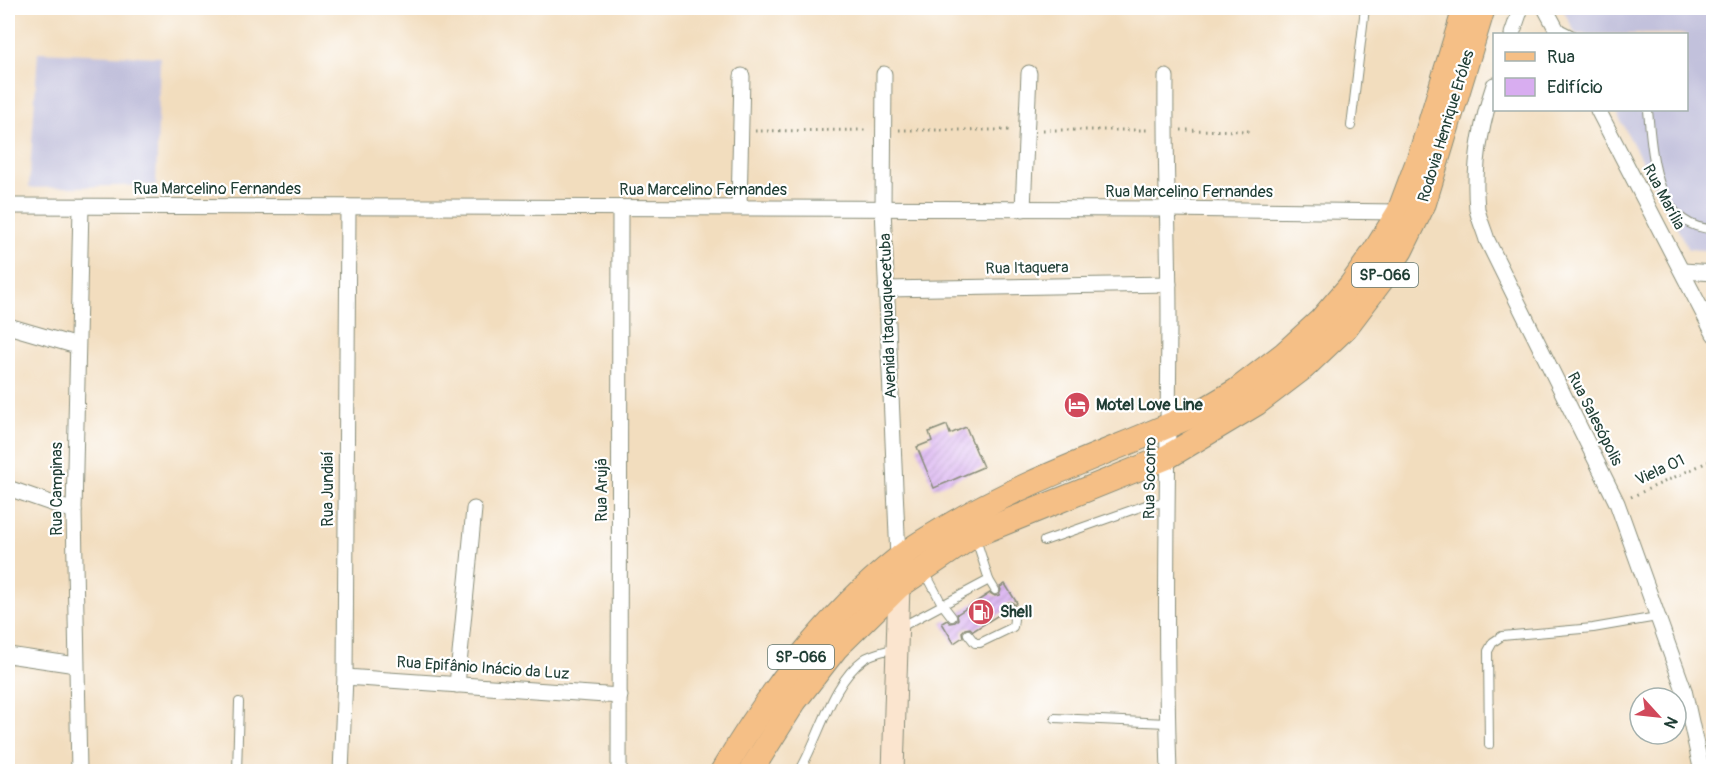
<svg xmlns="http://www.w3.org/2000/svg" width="1721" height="779" font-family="Pangolin,sans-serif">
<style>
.industrial{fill:#c2c1dc}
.building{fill:url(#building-hatch)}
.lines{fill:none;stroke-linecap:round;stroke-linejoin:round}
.lane-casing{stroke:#888d79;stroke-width:10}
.street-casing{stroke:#888d79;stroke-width:17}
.secondary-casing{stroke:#888d79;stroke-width:23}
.primary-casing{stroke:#888d79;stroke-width:26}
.path{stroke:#888d79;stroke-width:3;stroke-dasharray:1.5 4.5;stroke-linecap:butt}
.lane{stroke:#fff;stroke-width:8}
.street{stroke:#fff;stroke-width:15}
.secondary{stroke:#fbe5cf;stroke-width:21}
.primary{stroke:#f5bf86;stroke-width:24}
.labels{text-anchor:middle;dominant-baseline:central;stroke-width:4.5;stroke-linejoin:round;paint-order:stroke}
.shield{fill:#fff;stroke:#627771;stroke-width:1.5}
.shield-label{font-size:15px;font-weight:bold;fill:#1f3d34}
.street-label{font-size:16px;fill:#1f3d34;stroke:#fff}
.poi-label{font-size:16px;font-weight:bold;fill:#1f3d34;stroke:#fff;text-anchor:start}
</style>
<defs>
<pattern id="building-hatch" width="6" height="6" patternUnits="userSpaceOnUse" patternTransform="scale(1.5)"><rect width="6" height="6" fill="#d8adf0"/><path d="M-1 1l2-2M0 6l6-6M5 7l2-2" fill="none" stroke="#af8ec3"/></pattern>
</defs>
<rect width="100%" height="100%" fill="#fff"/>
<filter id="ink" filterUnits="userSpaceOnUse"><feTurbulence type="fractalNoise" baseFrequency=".0167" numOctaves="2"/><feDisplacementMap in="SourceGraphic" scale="12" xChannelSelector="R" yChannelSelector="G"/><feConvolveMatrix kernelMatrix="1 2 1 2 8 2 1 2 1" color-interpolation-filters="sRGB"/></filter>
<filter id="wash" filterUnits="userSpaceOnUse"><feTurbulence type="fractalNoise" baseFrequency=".008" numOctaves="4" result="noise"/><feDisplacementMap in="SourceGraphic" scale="24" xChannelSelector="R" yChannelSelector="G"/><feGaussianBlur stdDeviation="1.35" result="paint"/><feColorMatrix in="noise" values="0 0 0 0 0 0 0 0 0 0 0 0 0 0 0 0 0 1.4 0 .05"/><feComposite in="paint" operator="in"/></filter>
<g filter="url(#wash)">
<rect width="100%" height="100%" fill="#f2ddbe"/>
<g class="industrial">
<path d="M1562,8H1713V251L1688,249L1615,110H1686V34H1576Z"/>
<path d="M38,52L160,57L156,185L29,188Z"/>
</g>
<g id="blocks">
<g class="building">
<path d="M947,425L950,434L966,427L983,467L934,488L917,447L932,441L929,432Z"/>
<path d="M1005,584L1017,603L1015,605L1012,602L1007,603L1004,606L1005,611L973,631L970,628L965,629L962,632L963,637L954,643L942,623L947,620L950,623L955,622L958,619L957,614L990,593L995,596L999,595L1001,590L1000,587Z"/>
</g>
</g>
</g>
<g filter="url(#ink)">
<use href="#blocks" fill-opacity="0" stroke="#888d79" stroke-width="1.5"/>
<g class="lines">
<defs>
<g id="lane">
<path d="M1559,28L1571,34"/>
<path d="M1648,110C1652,152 1655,229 1714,229"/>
<path d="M1351,126L1365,8"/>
<path d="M976,539L989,580L995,590"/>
<path d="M1044,541L1146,505L1167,502"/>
<path d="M925,572L942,604L952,617"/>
<path d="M901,627L989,580"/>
<path d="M968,634L975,643H980L1013,627L1014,619L1010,608"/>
<path d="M1055,718L1167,723"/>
<path d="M1489,745L1488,651L1493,642L1502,636L1593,628L1657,617"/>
<path d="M237,772L239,702"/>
<path d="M799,772C820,737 831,683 864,659C872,653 886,651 895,648"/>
</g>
<g id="street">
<path d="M1545,8L1559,34"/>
<path d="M1512,34L1521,8"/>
<path d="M884,74L883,208L898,558"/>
<path d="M1166,77C1165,159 1169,240 1169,322C1168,472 1164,622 1169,772"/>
<path d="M1494,85C1481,124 1473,168 1477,209C1479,219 1484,230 1487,240L1617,503L1684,690L1702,772"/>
<path d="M1598,110L1714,334"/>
<path d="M8,206L1167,209L1399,212"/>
<path d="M739,207L742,76"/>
<path d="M1023,209L1029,73"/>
<path d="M1683,271L1714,273"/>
<path d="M886,289L1169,284"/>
<path d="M8,326L77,346"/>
<path d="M8,488L74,511"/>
<path d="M8,655L76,665"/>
<path d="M345,677L620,696"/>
<path d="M457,685L474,509"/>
<path d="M79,772L74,511L81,207"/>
<path d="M341,772L345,677L348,207"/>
<path d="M619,772L620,208"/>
</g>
<path id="secondary" d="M893,772L899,586"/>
<g id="primary">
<path d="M722,772C770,692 825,617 898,559C913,546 931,537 947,527C1028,478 1119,449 1204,410L1236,391L1284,354L1321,320L1351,285L1373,254L1399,212L1421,153L1465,8"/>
<path d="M750,772L794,702L836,648L899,586L974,535L1167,457L1257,403L1303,368L1346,327L1380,282L1401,250L1424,203L1483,8"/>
</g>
</defs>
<use href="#lane" class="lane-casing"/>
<use href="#street" class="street-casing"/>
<use href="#secondary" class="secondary-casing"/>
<use href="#primary" class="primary-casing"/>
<g class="path">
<path d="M899,130H1012"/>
<path d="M1043,130H1150"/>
<path d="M1181,130L1251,131"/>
<path d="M755,131L868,130"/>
<path d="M1631,497L1714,459"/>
</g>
<use href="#lane" class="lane"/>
<use href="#street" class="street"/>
<use href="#secondary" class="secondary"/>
<use href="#primary" class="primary"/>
</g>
</g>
<defs>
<symbol id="hotel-disc" viewBox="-11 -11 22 22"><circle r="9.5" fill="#d1495b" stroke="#fff"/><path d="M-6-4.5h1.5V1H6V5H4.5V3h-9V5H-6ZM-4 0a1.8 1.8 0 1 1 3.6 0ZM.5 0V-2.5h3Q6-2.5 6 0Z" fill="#fff"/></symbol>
<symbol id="fuel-disc" viewBox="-11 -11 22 22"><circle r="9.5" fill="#d1495b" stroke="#fff"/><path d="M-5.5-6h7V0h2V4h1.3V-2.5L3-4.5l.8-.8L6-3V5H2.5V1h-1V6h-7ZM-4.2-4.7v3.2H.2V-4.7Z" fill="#fff"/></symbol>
</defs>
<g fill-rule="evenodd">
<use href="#hotel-disc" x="1062" y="390" width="30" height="30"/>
<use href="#fuel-disc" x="966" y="597" width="30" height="30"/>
</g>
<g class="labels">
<g class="shield">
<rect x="1352" y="263" width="66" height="24" rx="4.5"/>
<rect x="768" y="645" width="66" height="24" rx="4.5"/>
</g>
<g class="shield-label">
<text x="1385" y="275">SP-066</text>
<text x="801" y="657">SP-066</text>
</g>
<g class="street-label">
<text transform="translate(1446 126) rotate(-73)">Rodovia Henrique Eróles</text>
<text x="217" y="189">Rua Marcelino Fernandes</text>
<text x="703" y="190">Rua Marcelino Fernandes</text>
<text x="1189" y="192">Rua Marcelino Fernandes</text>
<text transform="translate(1664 197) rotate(62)">Rua Marília</text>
<text transform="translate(1027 268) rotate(-1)">Rua Itaquera</text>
<text transform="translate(888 316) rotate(-92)">Avenida Itaquaquecetuba</text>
<text transform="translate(1595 419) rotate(63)">Rua Salesópolis</text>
<text transform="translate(1660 470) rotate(-25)">Viela 01</text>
<text transform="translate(1150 478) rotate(-89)">Rua Socorro</text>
<text transform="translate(57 489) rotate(-90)">Rua Campinas</text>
<text transform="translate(328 489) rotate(-90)">Rua Jundiaí</text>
<text transform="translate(602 490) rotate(-90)">Rua Arujá</text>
<text transform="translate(483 668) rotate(4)">Rua Epifânio Inácio da Luz</text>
</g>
<g class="poi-label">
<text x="1096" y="405">Motel Love Line</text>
<text x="1000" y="612">Shell</text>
</g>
</g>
<rect width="1721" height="779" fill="none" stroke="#fff" stroke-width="30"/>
<rect x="1493" y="33" width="195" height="78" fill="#ffffff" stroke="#a5b1ae" stroke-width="1.5"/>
<rect x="1505" y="52" width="30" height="9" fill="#f5bf86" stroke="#a5b1ae" stroke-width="1.5"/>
<text x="1547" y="63" font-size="18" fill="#1f3d34">Rua</text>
<rect x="1505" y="78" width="30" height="18" fill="#d8adf0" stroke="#a5b1ae" stroke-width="1.5"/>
<text x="1547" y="93" font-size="18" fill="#1f3d34">Edifício</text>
<g transform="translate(1658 716) rotate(117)"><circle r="28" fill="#ffffff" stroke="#a5b1ae" stroke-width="1.5"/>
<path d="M0-4.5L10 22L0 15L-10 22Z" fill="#d1495b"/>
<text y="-9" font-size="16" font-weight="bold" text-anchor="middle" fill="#1f3d34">N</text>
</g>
</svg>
